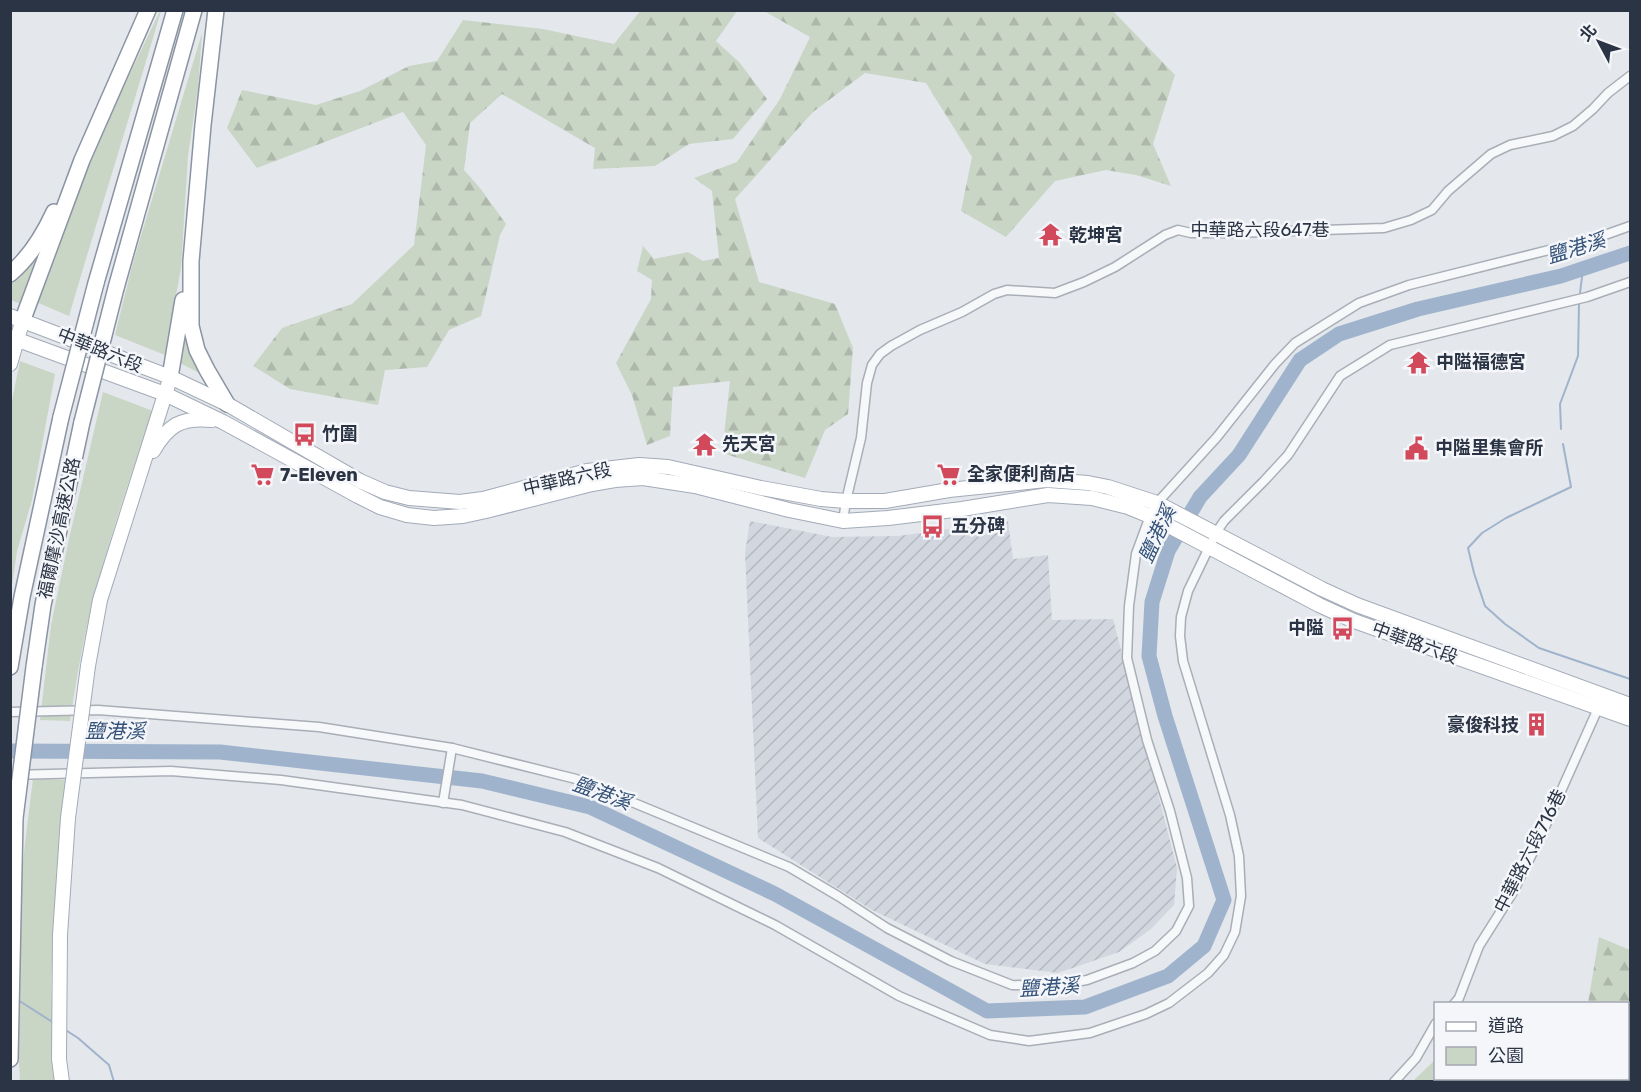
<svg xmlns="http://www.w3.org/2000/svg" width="1641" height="1092" font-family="Rubik,'Noto Sans TC',sans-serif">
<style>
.industrial{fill:url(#industrial-furrows)}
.green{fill:#c9d6c5}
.forest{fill:url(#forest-firs)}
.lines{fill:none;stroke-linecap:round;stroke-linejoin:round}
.stream{stroke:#9fb4cc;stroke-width:2}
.river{stroke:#9fb4cc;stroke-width:15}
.street-casing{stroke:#a9aeb7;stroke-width:11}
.primary-casing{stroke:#a3abb8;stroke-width:16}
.highway-casing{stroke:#8b94a3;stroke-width:18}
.street{stroke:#f7f8fa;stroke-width:8}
.primary{stroke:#fff;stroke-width:14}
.highway{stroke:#fff;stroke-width:15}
.primary-bridge-casing{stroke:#a3abb8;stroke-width:16;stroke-linecap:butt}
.highway-bridge-casing{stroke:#8b94a3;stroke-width:18;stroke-linecap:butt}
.primary-bridge{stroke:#fff;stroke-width:14}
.highway-bridge{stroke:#fff;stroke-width:15}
.labels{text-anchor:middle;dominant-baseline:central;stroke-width:5;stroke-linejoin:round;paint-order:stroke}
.street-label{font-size:18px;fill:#2b3445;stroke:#f4f6f9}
.poi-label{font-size:18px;font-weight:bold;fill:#2b3445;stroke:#f4f6f9;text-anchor:start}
.water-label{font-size:20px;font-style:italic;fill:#34527a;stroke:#f4f6f9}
</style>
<defs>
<pattern id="industrial-furrows" width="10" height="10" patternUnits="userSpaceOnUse" patternTransform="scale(1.5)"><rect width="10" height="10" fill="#d2d6de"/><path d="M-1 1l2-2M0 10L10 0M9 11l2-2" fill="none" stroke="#b4b8c0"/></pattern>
<pattern id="forest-firs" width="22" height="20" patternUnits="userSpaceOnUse" patternTransform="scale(1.5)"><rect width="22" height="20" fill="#c9d6c5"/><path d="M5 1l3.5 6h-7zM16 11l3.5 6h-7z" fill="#adb8ab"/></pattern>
</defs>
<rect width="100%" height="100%" fill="#e4e7ec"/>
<path class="industrial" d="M750,521L832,537L898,536L1008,521L1013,559L1048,555L1052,620L1113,619L1177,868L1174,905L1151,929L1119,952L1058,973L985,964L872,910L758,838L745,553Z"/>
<g class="green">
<path d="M160,11H161C131,113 99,214 69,316L36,302L74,201L121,92Z"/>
<path d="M202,33L198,88L188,156L181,268L165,355L115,335L132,266Z"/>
<path d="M35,261L21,304L11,300V281L32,263Z"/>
<path d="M187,314L205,376L178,362Z"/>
<path d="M20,361L55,374L32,500L17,551L11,592L10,410Z"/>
<path d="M103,392L153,411C129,479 106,548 89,617C81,652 75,687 70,721L40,720L51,625L69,539Z"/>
<path d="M33,779L66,780L54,912L51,985L55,1081L20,1082C17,1022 16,962 20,902C22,861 28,820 33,779Z"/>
</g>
<g class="forest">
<path d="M641,10L737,11L716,41L740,63L767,99L733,139L689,144L655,166L593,169L595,148L502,94L470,123L464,170L480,188L506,224L500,235L481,316L449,330L427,367L385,370L378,405L290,389L253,366L282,328L352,304L414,245L426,145L403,112L257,168L227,128L242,90L316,105L360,91L409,66L437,61L463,20L543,29L614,44Z"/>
<path d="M764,11H1113L1175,75L1153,144L1171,186L1136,175L1106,170L1055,181L1006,237L961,211L972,157L926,83L865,73L813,112L735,199L759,282L835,304L853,348L848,414L825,430L805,478L722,453L730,381L673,387L670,436L647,445L632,395L616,363L651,299L652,280L637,271L643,246L654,259L688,252L703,261L719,258L712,191L694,178L737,162L780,99L810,37Z"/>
<path d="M1599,937L1630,950V1081H1621L1618,1079L1628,1078V1004L1588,1003Z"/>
<path d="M1435,1060L1436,1078H1501L1507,1081H1413Z"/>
</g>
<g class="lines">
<g class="stream">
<path d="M1580,293L1583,269"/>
<path d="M1561,429L1560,404L1578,356L1579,304"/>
<path d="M1563,444L1571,487L1506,518L1482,533L1468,548L1474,573L1485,606L1505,624L1539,648L1630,679"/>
<path d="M18,1000L54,1023"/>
<path d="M64,1029L78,1038L109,1065L114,1082"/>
</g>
<path class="river" d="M10,751L220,752L482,781L590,807L775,894L987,1011L1085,1007L1168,976L1204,946L1224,900L1165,716L1149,656L1152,602L1168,551L1200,497L1239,455L1300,360L1339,334L1418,309L1561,276L1630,253"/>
<defs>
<g id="street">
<path d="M843,521L846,501L861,438L867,383L872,365L880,354L891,346L920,330L962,312L994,294L1007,290L1055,293L1084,282L1115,267L1165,235L1178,230L1191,233H1231L1384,228L1411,220L1432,210L1448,191L1491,154L1510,145L1553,136L1573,126L1593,109L1608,93L1630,76"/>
<path d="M10,712L98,710L319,727L452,748L576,779L789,867L838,896L887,928L951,961L1012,985L1051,986L1087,980L1133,963L1155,951L1176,931L1189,906L1187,878L1170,811L1147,740L1127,658L1129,606L1136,554L1150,516L1157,503L1217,437L1275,364L1295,343L1359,303L1409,285L1553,249L1602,236L1630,226"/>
<path d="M10,775L171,771L281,780L462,805L565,832L658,868L775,925L899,996L990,1035L1029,1041L1090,1033L1146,1014L1169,1003L1208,973L1224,955L1235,932L1241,896L1239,856L1230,815L1183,661L1180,636L1181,617L1188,591L1216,533L1224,521L1264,481L1288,455L1340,376L1390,345L1587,297L1630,282"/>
<path d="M443,803L452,748"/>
<path d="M1454,1004L1459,998L1479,946L1513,892L1540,838L1600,704"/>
<path d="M1394,1082L1416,1058L1436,1023"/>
</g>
<g id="primary">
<path d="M10,316L170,377L227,404L360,481L385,492L409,498L460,502L483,499L587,471L639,465L668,467L761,488L821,499L846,501H885L949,490L1046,480L1088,483L1108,487L1157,503L1322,589L1357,605L1630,705"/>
<path d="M10,337L165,394L223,422L358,496L380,507L407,515L434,518L463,516L486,511L592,484L615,480L643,478L695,486L789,510L843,521L888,518L962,509L1048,495L1092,498L1128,507L1150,516L1319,605L1354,621L1630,719"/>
<path d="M10,364L23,319"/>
<path d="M153,451C168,425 181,417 212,420"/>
<path d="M88,666L100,600L168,385"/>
<path d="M62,1082L59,1059L60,935L68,818"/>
</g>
<g id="highway">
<path d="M216,10L203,125L191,261V326L197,350L207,370L227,404"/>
<path d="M10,274C30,257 43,236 54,212"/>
<path d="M96,283L175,10"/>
<path d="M116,288L194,10"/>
<path d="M23,319L82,160L148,10"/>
<path d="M170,377L183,300"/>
<path d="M10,667L22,597L61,417"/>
<path d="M34,667L43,605L82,422"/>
<path d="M10,1059L15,818"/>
</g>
</defs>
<use href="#street" class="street-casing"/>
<use href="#primary" class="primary-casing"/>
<use href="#highway" class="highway-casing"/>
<use href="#street" class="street"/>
<use href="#primary" class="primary"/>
<use href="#highway" class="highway"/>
<defs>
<path id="primary-bridge" d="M68,818L88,666"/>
<g id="highway-bridge">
<path d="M61,417L96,283"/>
<path d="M82,422L116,288"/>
<path d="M15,818L34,667"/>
</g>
</defs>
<use href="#primary-bridge" class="primary-bridge-casing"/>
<use href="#highway-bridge" class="highway-bridge-casing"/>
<use href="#primary-bridge" class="primary-bridge"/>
<use href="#highway-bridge" class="highway-bridge"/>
</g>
<defs>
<symbol id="temple-bare" viewBox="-9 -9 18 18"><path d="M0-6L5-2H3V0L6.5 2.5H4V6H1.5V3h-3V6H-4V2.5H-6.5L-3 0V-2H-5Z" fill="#d1495b" stroke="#f4f6f9" stroke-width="2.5" paint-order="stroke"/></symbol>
<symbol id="bus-bare" viewBox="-9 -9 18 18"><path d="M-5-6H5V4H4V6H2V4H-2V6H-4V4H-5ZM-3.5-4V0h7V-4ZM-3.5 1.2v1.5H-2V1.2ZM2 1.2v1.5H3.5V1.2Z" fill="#d1495b" stroke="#f4f6f9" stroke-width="2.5" paint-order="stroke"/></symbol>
<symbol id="civic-bare" viewBox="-9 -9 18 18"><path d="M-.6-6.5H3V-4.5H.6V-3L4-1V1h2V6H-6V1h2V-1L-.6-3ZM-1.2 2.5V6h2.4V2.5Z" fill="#d1495b" stroke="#f4f6f9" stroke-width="2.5" paint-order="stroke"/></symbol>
<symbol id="supermarket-bare" viewBox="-9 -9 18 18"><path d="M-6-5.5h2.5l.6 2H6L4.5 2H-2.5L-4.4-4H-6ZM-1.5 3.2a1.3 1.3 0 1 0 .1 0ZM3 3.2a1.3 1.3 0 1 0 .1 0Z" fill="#d1495b" stroke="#f4f6f9" stroke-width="2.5" paint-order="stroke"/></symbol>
<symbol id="building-bare" viewBox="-9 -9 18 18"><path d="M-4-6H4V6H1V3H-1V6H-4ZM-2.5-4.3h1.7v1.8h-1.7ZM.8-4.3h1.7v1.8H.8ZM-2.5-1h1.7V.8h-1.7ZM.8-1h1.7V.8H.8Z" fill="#d1495b" stroke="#f4f6f9" stroke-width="2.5" paint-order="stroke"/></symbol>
</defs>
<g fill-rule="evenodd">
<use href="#temple-bare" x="1034" y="218" width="33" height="33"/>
<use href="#temple-bare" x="1402" y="346" width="33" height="33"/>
<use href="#bus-bare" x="288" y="418" width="33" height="33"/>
<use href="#temple-bare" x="688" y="428" width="33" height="33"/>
<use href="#civic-bare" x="1400" y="432" width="33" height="33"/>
<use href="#supermarket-bare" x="932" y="458" width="33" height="33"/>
<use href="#supermarket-bare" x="246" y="458" width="33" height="33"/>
<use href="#bus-bare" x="916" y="510" width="33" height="33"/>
<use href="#bus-bare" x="1326" y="612" width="33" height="33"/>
<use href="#building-bare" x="1520" y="708" width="33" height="33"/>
</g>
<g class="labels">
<g class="street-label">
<text x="1260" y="230">中華路六段647巷</text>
<text transform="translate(100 350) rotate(22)">中華路六段</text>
<text transform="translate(567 479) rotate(-13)">中華路六段</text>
<text transform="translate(59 528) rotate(-78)">福爾摩沙高速公路</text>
<text transform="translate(1415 643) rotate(20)">中華路六段</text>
<text transform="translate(1530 851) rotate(-63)">中華路六段716巷</text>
</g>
<g class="poi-label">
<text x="1069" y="235">乾坤宮</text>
<text x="1436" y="362">中隘福德宮</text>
<text x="322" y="434">竹圍</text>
<text x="722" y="444">先天宮</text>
<text x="1435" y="448">中隘里集會所</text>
<text x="967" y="474">全家便利商店</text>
<text x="280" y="475">7-Eleven</text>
<text x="951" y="526">五分碑</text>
<text x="1324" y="628" text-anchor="end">中隘</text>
<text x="1519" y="725" text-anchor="end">豪俊科技</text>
</g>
<g class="water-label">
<text transform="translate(1576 248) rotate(-17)">鹽港溪</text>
<text transform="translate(1157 534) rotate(-65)">鹽港溪</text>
<text x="115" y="731">鹽港溪</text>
<text transform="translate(602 793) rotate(20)">鹽港溪</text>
<text transform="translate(1049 987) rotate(-4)">鹽港溪</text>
</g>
</g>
<rect width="1641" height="1092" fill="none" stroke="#2b3445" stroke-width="24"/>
<rect x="1434" y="1002" width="195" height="78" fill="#f4f6f9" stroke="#a4a8b1" stroke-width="1.5"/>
<rect x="1446" y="1022" width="30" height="9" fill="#ffffff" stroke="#a4a8b1" stroke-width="1.5"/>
<text x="1488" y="1032" font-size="18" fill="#2b3445">道路</text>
<rect x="1446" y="1047" width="30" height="18" fill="#c9d6c5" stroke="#a4a8b1" stroke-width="1.5"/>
<text x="1488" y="1062" font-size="18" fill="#2b3445">公園</text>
<g transform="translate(1599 42) rotate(311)" stroke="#f4f6f9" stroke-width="4.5" paint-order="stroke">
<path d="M0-4.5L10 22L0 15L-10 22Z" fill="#2b3445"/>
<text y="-9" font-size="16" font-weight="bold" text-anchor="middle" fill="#2b3445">北</text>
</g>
</svg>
